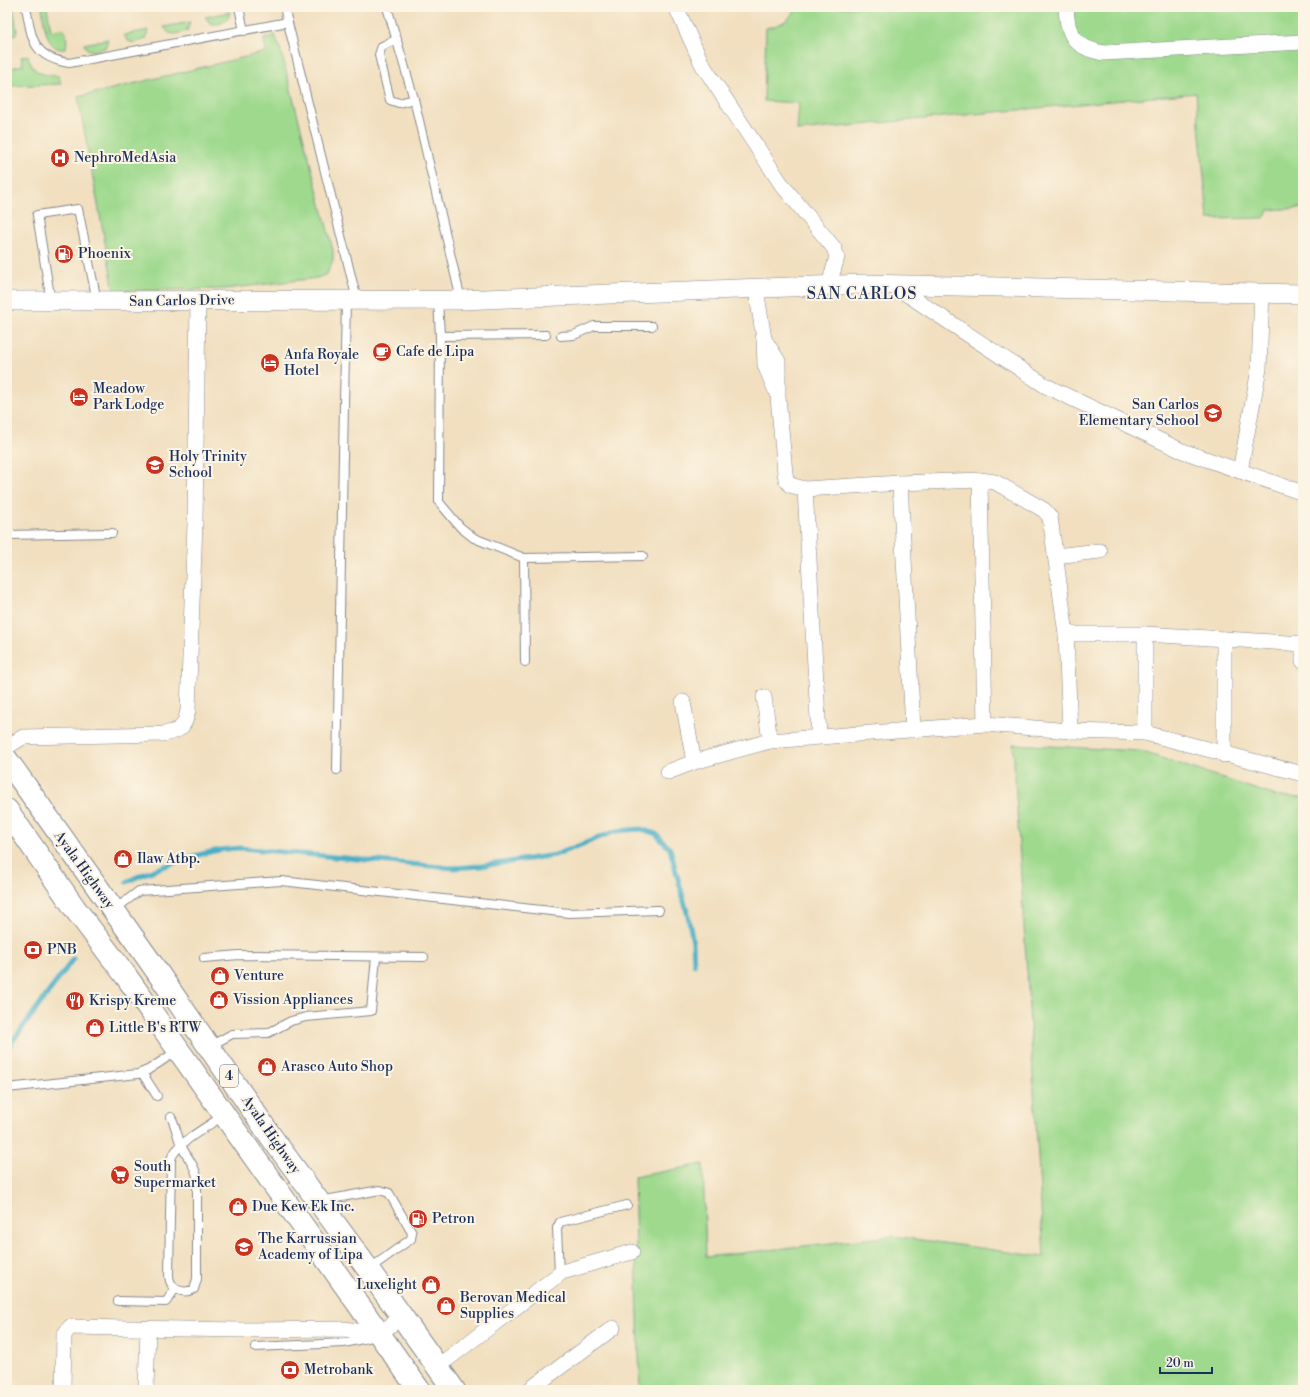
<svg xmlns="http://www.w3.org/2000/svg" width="1310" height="1397" font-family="'Libre Bodoni',serif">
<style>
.grass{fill:#9ed98d;stroke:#5c8476}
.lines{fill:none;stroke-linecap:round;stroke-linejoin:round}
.stream{stroke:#48afc7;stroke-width:5}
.service-casing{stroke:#86878e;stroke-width:10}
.minor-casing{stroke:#86878e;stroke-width:16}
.tertiary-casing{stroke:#86878e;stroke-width:20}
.trunk-casing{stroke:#86878e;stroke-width:24}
.service{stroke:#fff;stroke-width:8}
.minor{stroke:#fff;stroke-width:15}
.tertiary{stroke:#fff;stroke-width:19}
.trunk{stroke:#fff;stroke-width:22}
.labels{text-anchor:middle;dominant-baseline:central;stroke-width:4;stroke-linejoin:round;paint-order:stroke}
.shield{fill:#fcf5e5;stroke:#5e6a86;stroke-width:1}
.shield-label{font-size:13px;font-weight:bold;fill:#1b2f5e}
.poi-label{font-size:14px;fill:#1b2f5e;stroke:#fcf5e5;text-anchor:start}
.street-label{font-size:14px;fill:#1b2f5e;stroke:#fcf5e5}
.quarter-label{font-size:16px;letter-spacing:1px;fill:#1b2f5e;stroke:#fcf5e5}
</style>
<rect width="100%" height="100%" fill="#fcf5e5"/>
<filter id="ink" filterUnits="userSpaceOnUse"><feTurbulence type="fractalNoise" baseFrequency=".025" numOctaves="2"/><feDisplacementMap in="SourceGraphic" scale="8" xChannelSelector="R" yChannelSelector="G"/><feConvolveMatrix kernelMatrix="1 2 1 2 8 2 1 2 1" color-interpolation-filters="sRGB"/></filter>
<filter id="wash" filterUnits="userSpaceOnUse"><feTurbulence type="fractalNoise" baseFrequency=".012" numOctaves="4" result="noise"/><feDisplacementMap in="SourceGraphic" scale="16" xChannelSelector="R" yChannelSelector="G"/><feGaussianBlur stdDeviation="0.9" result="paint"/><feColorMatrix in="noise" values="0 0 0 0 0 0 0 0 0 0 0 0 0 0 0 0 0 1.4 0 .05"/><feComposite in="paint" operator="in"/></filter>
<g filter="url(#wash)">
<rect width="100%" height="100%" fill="#f1dfbf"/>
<g class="grass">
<path d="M7,7H13L17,30L16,34L13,36Z"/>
<path d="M42,7H47L51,31L63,29C67,33 68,43 65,49C45,52 44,20 42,7Z"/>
<path d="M798,7H1303V208L1269,210L1264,218L1208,219L1196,93L797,131L799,103L764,101L766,28C782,25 789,20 798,7Z"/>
<path d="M230,12L228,19L220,24H211L205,17Z"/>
<path d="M190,22L187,31L175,34L169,33L164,27Z"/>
<path d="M148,30L146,39L134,43L128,41L124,35Z"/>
<path d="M275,35L280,48L333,250V260L327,274L317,278L225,289L114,291L78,97L266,52L264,39Z"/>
<path d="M108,39L105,48L94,51L88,50L84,44Z"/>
<path d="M28,55C32,74 43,75 59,76L61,84L7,86V69L23,65L21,57Z"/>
<path d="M1013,744L1140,751L1276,796L1303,798V1390H640L634,1177L703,1164L706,1257L893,1236L1044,1257Z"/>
</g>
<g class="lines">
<g class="stream">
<path d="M127,882C139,875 152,871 165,866C190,857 213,849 241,848L452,868L481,866L555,855L616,831L641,829L656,834L670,849L688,916L693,943L694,965"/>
<path d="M7,1049L73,959"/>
</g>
</g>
</g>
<g filter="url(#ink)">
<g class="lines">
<defs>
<g id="service">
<path d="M26,7C32,39 32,57 69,63L288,22"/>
<path d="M239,7L244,31"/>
<path d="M284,7L357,300"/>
<path d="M387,7L414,99L461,300"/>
<path d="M397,39L382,46L379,55L390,100L399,103L414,99"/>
<path d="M438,300L440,336L439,502L460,527L474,538L524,558L643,556"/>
<path d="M51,302L37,215L78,209L97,301"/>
<path d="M440,336L546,335"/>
<path d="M561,336L574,335L594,326H652"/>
<path d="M7,535L112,533"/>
<path d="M524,558L525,662"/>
<path d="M337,770L346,300"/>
<path d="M114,910L139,891L281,881L569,913L659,910"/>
<path d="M204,958L239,955L424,957"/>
<path d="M210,1046L232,1034L268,1033L291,1021L306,1017L371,1011L376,957"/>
<path d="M142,1073L157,1096"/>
<path d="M7,1088L138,1074L148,1070L177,1051"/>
<path d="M171,1117C176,1126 177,1136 181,1145C186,1157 195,1164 197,1177V1279L194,1289C182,1295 170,1289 169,1276L171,1159C176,1143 210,1125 223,1116"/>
<path d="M320,1201L380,1190L389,1193L412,1233L411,1239L369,1269"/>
<path d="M559,1274L557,1228L560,1222L627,1205"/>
<path d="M118,1301L166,1302L175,1289"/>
<path d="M255,1347L344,1343L372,1337"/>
</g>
<g id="minor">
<path d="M676,7L702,64L782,185L834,248L837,257L829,285"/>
<path d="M1066,7C1067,36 1075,48 1104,53L1303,42"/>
<path d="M893,285L1046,386L1180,450L1303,493"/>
<path d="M756,289L764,339L765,365L775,389"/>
<path d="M764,339L778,361V397L785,473L786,479L790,485L805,489L900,483L980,480L995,482L1044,510L1050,517L1066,634L1070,731"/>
<path d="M1240,471L1259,369L1262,292"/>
<path d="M980,480L985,724"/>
<path d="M900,483L913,730"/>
<path d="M805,489L819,736"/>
<path d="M1055,556L1100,551"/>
<path d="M1066,634H1145L1303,644"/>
<path d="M1145,634V733"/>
<path d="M1303,644V661"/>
<path d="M764,697L770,741"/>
<path d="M683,702L694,762"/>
<path d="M7,747L23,737L163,734C181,731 185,727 188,710L195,523L198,300"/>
<path d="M1224,755V639"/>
<path d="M668,772L694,762L770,741L985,724L1070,731L1145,733L1303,774"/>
<path d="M437,1367L562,1272L632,1252"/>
<path d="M63,1390L64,1335L70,1327L241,1330L344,1329L375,1334L380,1333L402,1317"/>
<path d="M146,1390L148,1328"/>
<path d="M529,1390L613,1328"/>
</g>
<path id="tertiary" d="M7,301L461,300L864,284L1303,294"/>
<g id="trunk">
<path d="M7,760L149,960L272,1138L368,1269L454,1390"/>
<path d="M7,810L76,910L126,976L419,1390"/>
</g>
</defs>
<use href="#service" class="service-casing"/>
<use href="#minor" class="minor-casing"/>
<use href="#tertiary" class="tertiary-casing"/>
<use href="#trunk" class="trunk-casing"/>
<use href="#service" class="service"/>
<use href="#minor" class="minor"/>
<use href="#tertiary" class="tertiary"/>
<use href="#trunk" class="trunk"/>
</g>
</g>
<defs>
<symbol id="hospital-disc" viewBox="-11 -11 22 22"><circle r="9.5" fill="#c8321e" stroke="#fcf5e5"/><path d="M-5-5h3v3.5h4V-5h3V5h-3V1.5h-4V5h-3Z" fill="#fff"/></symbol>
<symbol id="fuel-disc" viewBox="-11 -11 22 22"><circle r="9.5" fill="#c8321e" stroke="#fcf5e5"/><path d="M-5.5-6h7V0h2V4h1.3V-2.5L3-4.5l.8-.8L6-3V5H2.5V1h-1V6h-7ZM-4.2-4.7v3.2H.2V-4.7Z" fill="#fff"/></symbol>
<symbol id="cafe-disc" viewBox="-11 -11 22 22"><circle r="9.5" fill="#c8321e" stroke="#fcf5e5"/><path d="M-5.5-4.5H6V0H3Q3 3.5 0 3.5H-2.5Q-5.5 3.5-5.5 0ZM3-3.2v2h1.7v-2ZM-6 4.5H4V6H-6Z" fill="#fff"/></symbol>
<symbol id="hotel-disc" viewBox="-11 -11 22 22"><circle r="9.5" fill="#c8321e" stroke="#fcf5e5"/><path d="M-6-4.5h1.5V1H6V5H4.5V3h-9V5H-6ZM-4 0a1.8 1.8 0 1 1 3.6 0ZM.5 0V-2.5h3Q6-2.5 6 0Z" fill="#fff"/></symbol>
<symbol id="school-disc" viewBox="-11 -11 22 22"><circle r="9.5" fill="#c8321e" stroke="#fcf5e5"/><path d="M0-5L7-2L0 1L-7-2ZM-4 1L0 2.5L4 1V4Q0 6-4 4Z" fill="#fff"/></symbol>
<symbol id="shop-disc" viewBox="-11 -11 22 22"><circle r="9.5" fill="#c8321e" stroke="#fcf5e5"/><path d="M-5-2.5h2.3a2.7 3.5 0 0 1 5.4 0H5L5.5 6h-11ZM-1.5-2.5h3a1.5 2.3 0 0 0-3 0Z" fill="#fff"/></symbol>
<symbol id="bank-disc" viewBox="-11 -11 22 22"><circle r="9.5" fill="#c8321e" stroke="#fcf5e5"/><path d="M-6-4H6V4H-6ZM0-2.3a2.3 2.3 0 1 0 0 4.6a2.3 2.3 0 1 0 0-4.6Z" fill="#fff"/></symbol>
<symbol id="restaurant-disc" viewBox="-11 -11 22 22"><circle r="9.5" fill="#c8321e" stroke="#fcf5e5"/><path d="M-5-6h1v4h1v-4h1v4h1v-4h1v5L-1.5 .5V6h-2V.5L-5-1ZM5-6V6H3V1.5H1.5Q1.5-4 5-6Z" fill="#fff"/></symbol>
<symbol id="supermarket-disc" viewBox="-11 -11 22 22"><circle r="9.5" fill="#c8321e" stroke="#fcf5e5"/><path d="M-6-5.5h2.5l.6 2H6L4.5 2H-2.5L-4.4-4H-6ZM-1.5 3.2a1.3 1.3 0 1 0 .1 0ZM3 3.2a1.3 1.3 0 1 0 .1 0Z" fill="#fff"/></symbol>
</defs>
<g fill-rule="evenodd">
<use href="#hospital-disc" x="49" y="147" width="22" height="22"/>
<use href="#fuel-disc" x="53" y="243" width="22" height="22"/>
<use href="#cafe-disc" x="371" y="341" width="22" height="22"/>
<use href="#hotel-disc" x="259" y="352" width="22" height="22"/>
<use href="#hotel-disc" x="68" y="386" width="22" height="22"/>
<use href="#school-disc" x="1202" y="402" width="22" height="22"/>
<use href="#school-disc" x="144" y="454" width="22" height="22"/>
<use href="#shop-disc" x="112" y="848" width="22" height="22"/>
<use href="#bank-disc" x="22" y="939" width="22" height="22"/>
<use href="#shop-disc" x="209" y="965" width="22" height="22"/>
<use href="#shop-disc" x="208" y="989" width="22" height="22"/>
<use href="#restaurant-disc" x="64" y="990" width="22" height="22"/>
<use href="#shop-disc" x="84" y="1017" width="22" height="22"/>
<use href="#shop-disc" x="256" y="1056" width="22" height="22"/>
<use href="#supermarket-disc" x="109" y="1164" width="22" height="22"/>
<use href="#shop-disc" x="227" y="1196" width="22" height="22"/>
<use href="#fuel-disc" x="407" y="1208" width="22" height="22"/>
<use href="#school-disc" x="233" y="1236" width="22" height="22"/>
<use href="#shop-disc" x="420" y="1274" width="22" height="22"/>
<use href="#shop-disc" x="435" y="1295" width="22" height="22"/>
<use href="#bank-disc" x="279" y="1359" width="22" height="22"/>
</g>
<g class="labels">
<rect class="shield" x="220" y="1065" width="18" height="22" rx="3"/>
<g class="shield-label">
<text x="229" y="1076">4</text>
</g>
<g class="poi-label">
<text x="74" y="158">NephroMedAsia</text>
<text x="78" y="254">Phoenix</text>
<text x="396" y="352">Cafe de Lipa</text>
<text x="284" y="355">Anfa Royale<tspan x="284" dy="16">Hotel</tspan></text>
<text x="93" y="389">Meadow<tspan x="93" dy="16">Park Lodge</tspan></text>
<text x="1199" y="405" text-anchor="end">San Carlos<tspan x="1199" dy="16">Elementary School</tspan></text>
<text x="169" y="457">Holy Trinity<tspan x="169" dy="16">School</tspan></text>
<text x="137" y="859">Ilaw Atbp.</text>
<text x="47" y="950">PNB</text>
<text x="234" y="976">Venture</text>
<text x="233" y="1000">Vission Appliances</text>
<text x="89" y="1001">Krispy Kreme</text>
<text x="109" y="1028">Little B's RTW</text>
<text x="281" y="1067">Arasco Auto Shop</text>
<text x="134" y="1167">South<tspan x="134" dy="16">Supermarket</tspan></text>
<text x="252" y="1207">Due Kew Ek Inc.</text>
<text x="432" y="1219">Petron</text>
<text x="258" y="1239">The Karrussian<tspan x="258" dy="16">Academy of Lipa</tspan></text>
<text x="417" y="1285" text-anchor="end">Luxelight</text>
<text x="460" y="1298">Berovan Medical<tspan x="460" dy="16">Supplies</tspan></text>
<text x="304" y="1370">Metrobank</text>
</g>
<g class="street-label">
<text transform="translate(182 301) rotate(-1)">San Carlos Drive</text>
<text transform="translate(84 870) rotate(54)">Ayala Highway</text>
<text transform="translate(271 1135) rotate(55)">Ayala Highway</text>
</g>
<g class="quarter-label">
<text x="862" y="294">SAN CARLOS</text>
</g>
</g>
<rect width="1310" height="1397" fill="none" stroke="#fcf5e5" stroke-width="24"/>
<path d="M1160 1367v6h52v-6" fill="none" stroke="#1b2f5e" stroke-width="2"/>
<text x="1166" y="1367" font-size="12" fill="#1b2f5e" stroke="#fcf5e5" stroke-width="3" paint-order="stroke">20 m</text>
</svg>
